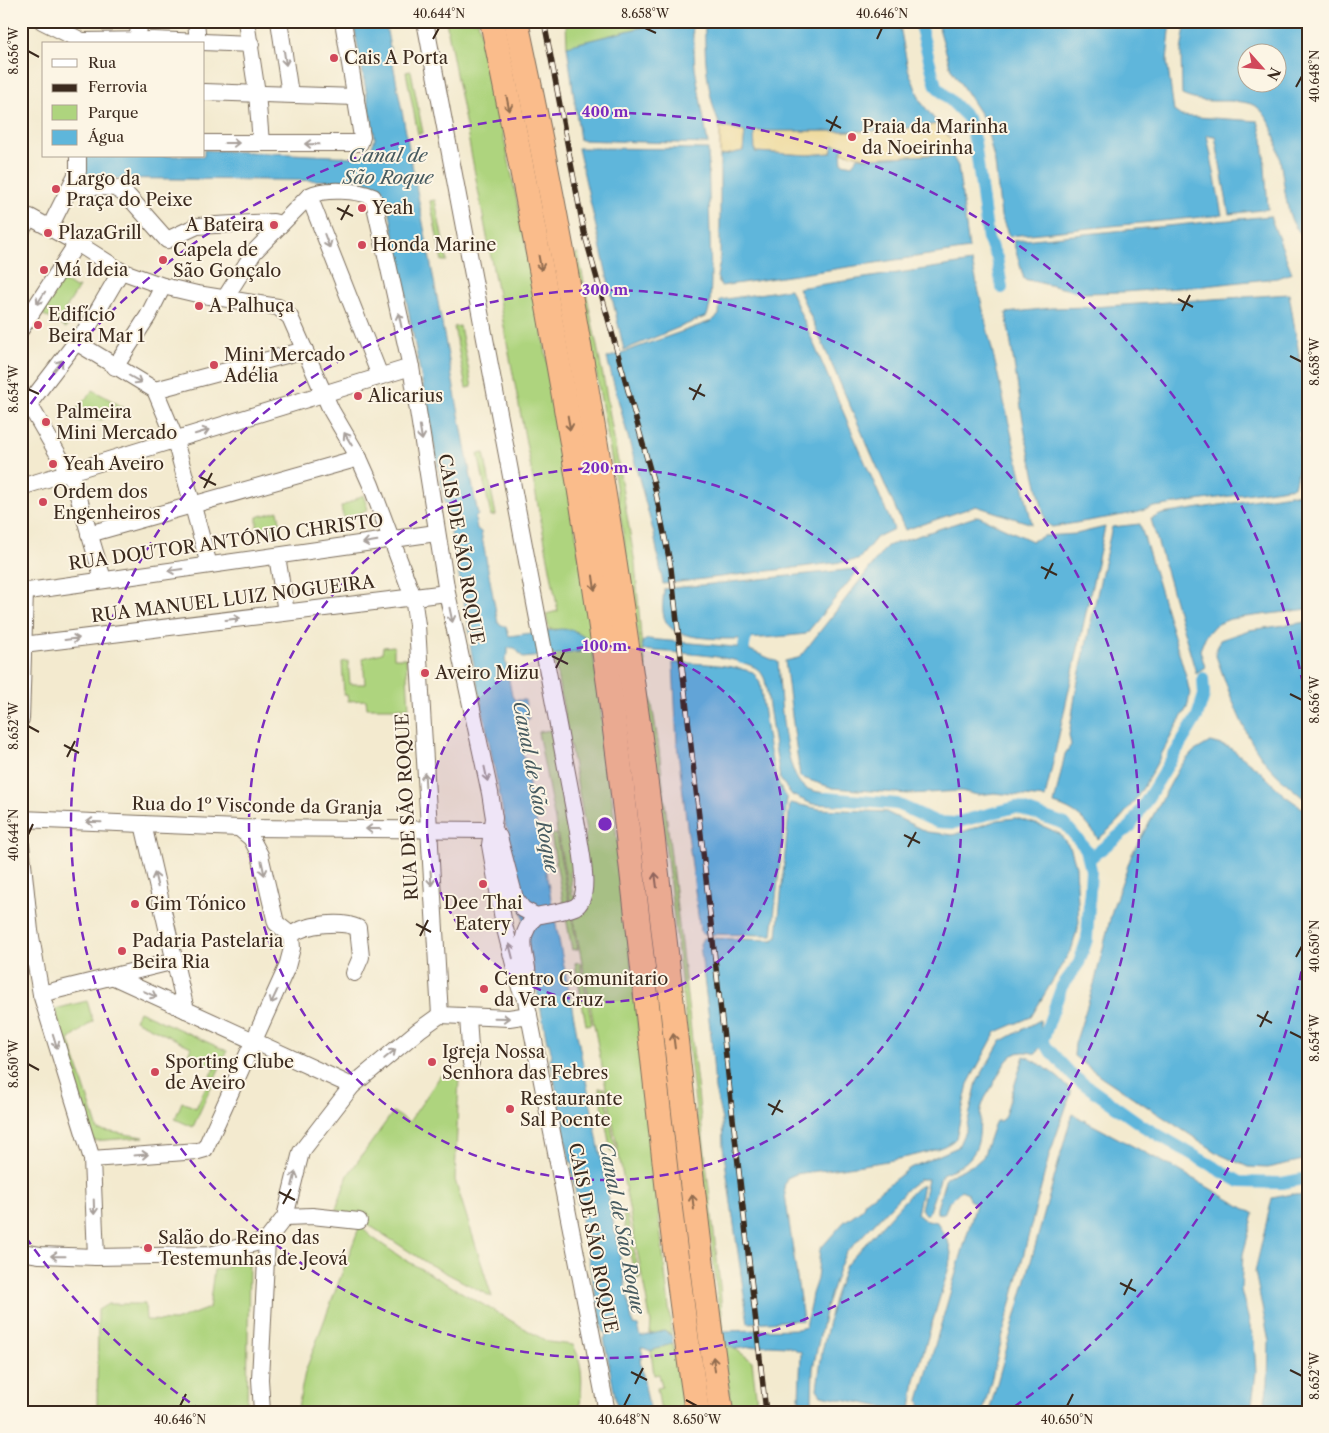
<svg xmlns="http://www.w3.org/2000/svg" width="1329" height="1433" font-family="'Libre Caslon Text',serif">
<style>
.green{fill:#aed47e;stroke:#747f4e}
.sand{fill:#eeda9e;stroke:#94825e}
.water{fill:#5eb6db;stroke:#4c707c;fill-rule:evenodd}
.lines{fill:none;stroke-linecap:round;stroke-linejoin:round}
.canal{stroke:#5eb6db;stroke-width:12}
.minor-casing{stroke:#7b6d5c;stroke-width:18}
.highway-casing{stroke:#7b6d5c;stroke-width:26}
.minor{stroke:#fff;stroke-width:16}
.highway{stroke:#fabc8b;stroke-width:24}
.rail-casing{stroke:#3b2a1e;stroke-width:5.5}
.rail{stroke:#fcf5e5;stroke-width:4;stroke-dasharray:11;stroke-linecap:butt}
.oneway{stroke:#a79f9a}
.oneway2{stroke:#916c4f}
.ticks{fill:none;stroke:#3b2a1e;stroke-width:2}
.ring{fill:none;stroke:#7b2cbf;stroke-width:2.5;stroke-dasharray:9 6}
.poi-dot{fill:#d1495b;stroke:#fcf5e5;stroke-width:2}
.labels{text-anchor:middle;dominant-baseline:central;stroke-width:4;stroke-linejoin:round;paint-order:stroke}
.poi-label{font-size:18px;fill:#3b2a1e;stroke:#fcf5e5;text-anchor:start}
.street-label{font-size:18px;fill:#3b2a1e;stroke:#fcf5e5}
.water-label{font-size:19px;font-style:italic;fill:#475b60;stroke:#fcf5e5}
.centre{fill:#7b2cbf;stroke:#fcf5e5;stroke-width:2.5}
.ring-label{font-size:15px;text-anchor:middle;font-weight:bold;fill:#7b2cbf;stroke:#fcf5e5;stroke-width:4;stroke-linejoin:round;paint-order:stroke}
.neatline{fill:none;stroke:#3b2a1e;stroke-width:2}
.ticks-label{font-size:12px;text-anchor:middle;fill:#3b2a1e}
</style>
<rect width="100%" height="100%" fill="#fcf5e5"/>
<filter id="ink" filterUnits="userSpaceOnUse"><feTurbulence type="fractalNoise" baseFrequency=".02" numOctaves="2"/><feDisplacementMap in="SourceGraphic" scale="10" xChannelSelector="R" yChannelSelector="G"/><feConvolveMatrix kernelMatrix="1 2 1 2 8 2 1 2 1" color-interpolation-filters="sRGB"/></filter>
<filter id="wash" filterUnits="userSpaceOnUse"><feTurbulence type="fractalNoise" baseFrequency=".0096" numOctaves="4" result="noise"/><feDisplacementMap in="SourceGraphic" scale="20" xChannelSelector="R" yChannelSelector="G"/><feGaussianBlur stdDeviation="1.12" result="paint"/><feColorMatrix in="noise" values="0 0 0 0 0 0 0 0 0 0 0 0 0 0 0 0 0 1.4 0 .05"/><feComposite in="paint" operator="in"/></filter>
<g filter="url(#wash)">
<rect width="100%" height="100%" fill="#f3eacf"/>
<g class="green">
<path d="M446,21H478C542,296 587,577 619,857C638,1017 654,1176 672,1335L664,1331L658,1334H650L651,1323L538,732L551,730L570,834L574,869L570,871L572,893L575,898L586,831L553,653L579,652L588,647L587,639L573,630L549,629L546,614L558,611Z"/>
<path d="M566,21H667L567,46Z"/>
<path d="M411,71L423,133L418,134L406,72Z"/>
<path d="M435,200L447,261H442L430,201Z"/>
<path d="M578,253L605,386L635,563L641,638L658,742L720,1286L723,1328L721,1329L670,883L642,663L614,473L575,254Z"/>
<path d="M59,278L75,288L79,287L63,313L71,319L66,328L37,311Z"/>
<path d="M460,326L472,387L466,388L454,327Z"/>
<path d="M93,390L123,407L120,409V415L115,417L113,412L101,420L70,417Z"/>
<path d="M484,453L496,515L491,516L478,454Z"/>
<path d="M363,495L368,509L348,520L343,516L341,507Z"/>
<path d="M278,511L281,527L272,532L271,527L257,529V517Z"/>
<path d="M394,646V658H406L409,708H367L366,700L348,701L347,695H344L342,662L348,661L350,684H365L363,658L382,653L383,647Z"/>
<path d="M556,834L578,949L572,950L551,835Z"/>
<path d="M580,962L592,1024L586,1025L575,963Z"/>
<path d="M87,1001L93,1021L69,1040L98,1130L144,1137L93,1141L55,1009Z"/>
<path d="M139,1011L227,1051L193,1127L175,1119L182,1102L196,1108L215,1067L188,1055L191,1047L135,1020Z"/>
<path d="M441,1075L459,1077L455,1180L492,1297L427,1263L358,1218L336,1209L348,1175L393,1112L409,1122Z"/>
<path d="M599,1088H604L616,1151L611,1152Z"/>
<path d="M627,1215L640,1278L635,1279L623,1216Z"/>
<path d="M360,1225L373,1238L402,1258L548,1342L573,1345C585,1366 582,1389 579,1412H297L305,1372Z"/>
<path d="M249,1257L247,1412H97L98,1310L108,1304H145L146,1320L175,1321L209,1308L214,1270L227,1268V1259Z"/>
<path d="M673,1343L685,1412H661L657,1388L662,1387L659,1374L654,1375L651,1351Z"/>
<path d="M727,1343L752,1361L758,1412H732L723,1344Z"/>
</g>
<g class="sand">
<path d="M938,124L953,142L951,154L870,158L841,152L844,147L833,145L831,153L808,155L755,152L754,131H886Z"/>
<path d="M720,126L745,132L743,151L720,156Z"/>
</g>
<g class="water">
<path d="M353,21H385L478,515L475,518L477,529L481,532L498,623L506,627L509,636L561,629L573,630L587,639L589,647L579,652L523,658L515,648H508V654L505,659L512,696L515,700H525L529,719L522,722L518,727L633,1325L638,1326L641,1337L664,1331L672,1336L673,1343L651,1351L641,1347L643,1356L640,1360L650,1412H618L604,1338L606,1337L605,1332H603L571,1168L573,1167V1162H570L550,1058L552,1057L549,1042H547L507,833L509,831L506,828L470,645L472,644L387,198L380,188L364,181L84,178L85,156H204V150L355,157C367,155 372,149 375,138Z"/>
<path d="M667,21H692L695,68L708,144L580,140L567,46Z"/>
<path d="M705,21H899L908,69L921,102L938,124L886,131H754L755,152L808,155L831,153L833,145L844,146L841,152L842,163L852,165L858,157L870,158L951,154L958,166L969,249L721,286L717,277L720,261V156L743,151L745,132L720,126C707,95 704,55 705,21Z"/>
<path d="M937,21H1171L1167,61L1174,111L1181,116L1258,121L1263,139L1268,209L1229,214L1215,136L1207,135L1222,215L1009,236L1001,216L995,163L985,121L951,69Z"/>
<path d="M1186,21H1308V236L1301,234C1298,230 1294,226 1292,221C1280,194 1284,115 1251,104C1229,97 1205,106 1182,95L1181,51ZM1246,52H1276V82H1246Z"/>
<path d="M578,148L708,149L711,280L710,305L707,316L624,350Z"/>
<path d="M1270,216L1292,273L1277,278L1204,286L1123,292L1083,293L1024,279L1013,241Z"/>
<path d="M972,262L1032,524L976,506L905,530L798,288Z"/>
<path d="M790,289L894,529L877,537L858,560L663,584L654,534L607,358L712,321L719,315L720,300Z"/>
<path d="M1289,294L1303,378L1298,471L1294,487L1154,507L1135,513L1052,527L1046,523L1026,439L1006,313L1051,308L1093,307Z"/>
<path d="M1290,494L1299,495L1301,517L1308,524V609L1230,619L1215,625L1206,635L1200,650L1205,667L1196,673L1151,519L1162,514Z"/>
<path d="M978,516L1032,541L1044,536L1076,534L1105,527L1045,798L994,793L978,795L961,791L909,794L833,788L800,777L785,661L798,658L803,653L887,546Z"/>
<path d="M1140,524L1186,676L1190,694L1187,708C1158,755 1143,805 1098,839C1086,820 1075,810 1054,804L1065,754L1071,745L1069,735L1076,690L1112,527Z"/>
<path d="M856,569L857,572L806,634C780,637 686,647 669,626C660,616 663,601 664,589Z"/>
<path d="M1308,622V802C1293,789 1275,775 1263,759C1243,734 1226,684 1215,653L1220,640L1249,630Z"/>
<path d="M648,639L745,648L778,662C780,686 783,778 806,788C815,793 829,793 840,795L841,805L812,804L792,795L780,779L765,680C762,673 759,669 752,666C725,654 674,653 643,650L642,642Z"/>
<path d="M673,663C701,663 726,664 753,672L760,683C764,710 770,780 787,798L772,935L703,934L700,931L677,744Z"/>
<path d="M1210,742L1229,747L1260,771L1284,795L1308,812V1159L1267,1168L1248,1167L1221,1155L1102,1077L1074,1056L1075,1044L1095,981L1113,907L1132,854L1179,768L1193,752Z"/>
<path d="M790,803L820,809L886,812L927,832L953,835L998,820L1016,818L1043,826L1060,834L1071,849L1076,866L1079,923L1072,948L1031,1017L996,1032L968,1084L956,1138C939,1159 827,1169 796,1174L787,1178L784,1187L803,1320L748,1323L723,1147L722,1120L715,1089L711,1036L700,944L703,938L773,940L777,937Z"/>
<path d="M1040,1020L1042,1042L1036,1054C1010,1046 1005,1063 994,1083C991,1090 985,1096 983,1103C976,1122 985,1142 969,1159C963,1166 951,1170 942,1174L928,1214H924L921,1209L928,1179H920L909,1187L845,1254L839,1269L826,1307L813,1368L812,1400L814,1412H803L799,1399L801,1352L787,1346L769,1345L734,1349L724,1343L723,1331L798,1329L806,1327L812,1294L817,1279L820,1249L844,1222L862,1209L865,1202L910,1168L958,1147L966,1129L977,1082L1000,1042Z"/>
<path d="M1024,1056C1036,1060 1068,1082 1071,1093L1049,1156L983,1412H928L921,1408L919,1400L976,1204L969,1200L968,1193L961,1190L949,1202L944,1214L937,1213V1208L946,1177L975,1164L983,1157L994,1125L996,1121H1000L1004,1118Z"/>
<path d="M1072,1114L1180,1171L1254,1214L1243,1254L1241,1290L1254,1341L1256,1372L1251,1412H989Z"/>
<path d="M923,1185L917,1214L923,1219L937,1222L949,1244L951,1253L949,1267L915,1380L911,1410L909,1412L821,1395L817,1389L822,1352L834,1299L846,1265L915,1189Z"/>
<path d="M1293,1194L1308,1197V1412H1263L1268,1383L1269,1341L1255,1272L1272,1198Z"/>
</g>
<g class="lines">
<g class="canal">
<path d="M919,21L936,86L968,118L975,142L988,239L997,258L1002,288"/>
<path d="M742,658L745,640"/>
<path d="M825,798L897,804L937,822L954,823L1016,807L1065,824L1086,849L1091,870L1087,939L1079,963L1062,986L1042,1042"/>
<path d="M1089,859L1131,826L1197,717L1204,695L1203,678"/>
<path d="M1026,1042H1042L1074,1077L1143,1126L1240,1182L1282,1183L1308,1178"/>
</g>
</g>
</g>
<g filter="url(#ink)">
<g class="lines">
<defs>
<g id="minor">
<path d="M42,21L82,41L154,40L251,44"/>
<path d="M196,21L198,43"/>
<path d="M246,21L257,93L261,143"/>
<path d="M279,21L290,94"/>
<path d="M425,21L578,831C580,848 593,898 575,907C564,912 548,913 536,916"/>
<path d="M137,40L140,21"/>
<path d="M204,92L356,97"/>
<path d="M204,143H360L362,137L343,21"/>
<path d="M72,185L115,188L129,197L167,240L197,226L273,222L281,224"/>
<path d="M309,196L380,376"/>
<path d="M50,227L78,171V156"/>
<path d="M21,231L30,217L77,243L121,271L163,286L197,294L278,307L290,317L331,410L359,458L371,485L413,597L417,625L440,1015"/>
<path d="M225,298L254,252L309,196C324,188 358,190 373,197L411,367L447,593L490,793L494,818L490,845L504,925L520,988L526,1000L607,1412"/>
<path d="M21,329L77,243"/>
<path d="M76,342L155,390L173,433L209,565"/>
<path d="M115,367L148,316L163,286"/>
<path d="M155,390L305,350"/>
<path d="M21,401L32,409L74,482L103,579"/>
<path d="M28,405L90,324L121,271"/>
<path d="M21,487L411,367"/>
<path d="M89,534L359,458"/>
<path d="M277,556L286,612"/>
<path d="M21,592L436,533"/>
<path d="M23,645L447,593"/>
<path d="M21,719L25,592"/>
<path d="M21,819L239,828L491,830"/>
<path d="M143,824L186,1010"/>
<path d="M239,828L251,838L260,855L276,923L291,935"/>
<path d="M495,833L499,837L515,898L523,909L536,916"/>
<path d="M21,845L30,931L41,994L92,1159L96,1257"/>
<path d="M291,935C305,924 342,920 358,928L361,957L354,973"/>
<path d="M114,977L352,1086"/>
<path d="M528,988C531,958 511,942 536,916"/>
<path d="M41,994L175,961"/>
<path d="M440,1015L509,1018L529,1015"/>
<path d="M468,1017L471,1063"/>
<path d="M92,1159L198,1151L205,1149L287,967L292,948L291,935"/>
<path d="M285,1217L312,1216L359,1221"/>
<path d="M21,1252L40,1255L96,1257L210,1255L267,1240L285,1217L301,1152L352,1086L419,1030L440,1015"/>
<path d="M262,1412L260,1379L267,1240"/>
</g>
<g id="highway">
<path d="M492,21C542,261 586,502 617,745C645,967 664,1190 697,1412"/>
<path d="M516,21C567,258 607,498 640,738C670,962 689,1188 721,1412"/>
</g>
</defs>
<use href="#minor" class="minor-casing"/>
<use href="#highway" class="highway-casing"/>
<use href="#minor" class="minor"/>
<use href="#highway" class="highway"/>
<defs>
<path id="rail" d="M544,21L584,232L654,484L671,568L766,1412"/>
</defs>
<use href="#rail" class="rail-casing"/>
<use href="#rail" class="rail"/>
</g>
<defs><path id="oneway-shaft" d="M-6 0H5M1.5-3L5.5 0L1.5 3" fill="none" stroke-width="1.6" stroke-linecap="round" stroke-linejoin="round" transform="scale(1.25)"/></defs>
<g class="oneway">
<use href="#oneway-shaft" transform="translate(285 58) rotate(82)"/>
<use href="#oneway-shaft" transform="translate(232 143)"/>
<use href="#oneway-shaft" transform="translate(312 144) rotate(-179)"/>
<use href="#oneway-shaft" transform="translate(327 241) rotate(69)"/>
<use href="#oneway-shaft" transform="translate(41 298) rotate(123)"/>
<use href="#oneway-shaft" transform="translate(400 320) rotate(-102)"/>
<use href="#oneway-shaft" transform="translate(58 366) rotate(-52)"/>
<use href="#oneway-shaft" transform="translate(135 379) rotate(30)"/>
<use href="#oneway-shaft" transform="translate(202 432) rotate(-17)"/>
<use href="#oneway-shaft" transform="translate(421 433) rotate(81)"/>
<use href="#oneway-shaft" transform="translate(348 439) rotate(-121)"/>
<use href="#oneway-shaft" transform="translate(370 542) rotate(171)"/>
<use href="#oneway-shaft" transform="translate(175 570) rotate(172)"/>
<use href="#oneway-shaft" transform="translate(451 615) rotate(78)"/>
<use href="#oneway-shaft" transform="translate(233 619) rotate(-7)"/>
<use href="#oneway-shaft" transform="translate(72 639) rotate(-7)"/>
<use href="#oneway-shaft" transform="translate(486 774) rotate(78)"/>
<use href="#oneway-shaft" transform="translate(425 780) rotate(-93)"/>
<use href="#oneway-shaft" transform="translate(94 822) rotate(-178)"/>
<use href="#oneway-shaft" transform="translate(373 829) rotate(-180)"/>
<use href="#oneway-shaft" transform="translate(263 868) rotate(78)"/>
<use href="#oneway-shaft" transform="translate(431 878) rotate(86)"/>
<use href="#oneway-shaft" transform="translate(156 880) rotate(-103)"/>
<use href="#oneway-shaft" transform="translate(511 951) rotate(-104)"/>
<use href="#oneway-shaft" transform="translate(150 994) rotate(25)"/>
<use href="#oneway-shaft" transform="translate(274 997) rotate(115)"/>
<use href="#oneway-shaft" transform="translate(502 1018) rotate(1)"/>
<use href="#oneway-shaft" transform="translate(55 1041) rotate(73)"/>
<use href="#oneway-shaft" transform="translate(390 1054) rotate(-40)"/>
<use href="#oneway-shaft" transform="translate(141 1155) rotate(-4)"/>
<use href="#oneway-shaft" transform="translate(294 1179) rotate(-76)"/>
<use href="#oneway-shaft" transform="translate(94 1207) rotate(88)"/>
<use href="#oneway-shaft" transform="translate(58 1256) rotate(-179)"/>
</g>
<g class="oneway2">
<use href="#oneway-shaft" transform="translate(508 104) rotate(79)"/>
<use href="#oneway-shaft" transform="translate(540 263) rotate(79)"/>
<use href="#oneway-shaft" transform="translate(569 423) rotate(80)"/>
<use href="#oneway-shaft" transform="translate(594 583) rotate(82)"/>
<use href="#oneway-shaft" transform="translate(656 880) rotate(-97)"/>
<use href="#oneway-shaft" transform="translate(674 1041) rotate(-97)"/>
<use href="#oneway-shaft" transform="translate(693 1202) rotate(-97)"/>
<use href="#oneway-shaft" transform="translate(714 1364) rotate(-98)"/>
</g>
</g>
<path class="ticks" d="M645,28L656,33M433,39L439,28M877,39L882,28M28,51L39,57M1296,87L1302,76M826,120L841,128M830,131L837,116M337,208L353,216M341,220L349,205M1178,299L1193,307M1182,311L1190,295M1290,356L1302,362M689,388L705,396M28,389L39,394M693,400L701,384M200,477L216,485M204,488L212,473M1041,567L1057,575M1045,579L1053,563M552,656L568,664M556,668L564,652M1290,694L1302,700M28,726L39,732M64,745L79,753M67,757L75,741M28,835L33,824M904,835L920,843M908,847L916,832M416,924L431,932M420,936L428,920M1296,957L1302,946M1257,1015L1272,1023M1260,1027L1268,1011M1290,1032L1302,1038M28,1064L39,1070M768,1104L783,1112M772,1115L780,1100M279,1192L295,1200M283,1204L291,1189M1120,1283L1136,1291M1124,1295L1132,1279M1290,1370L1302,1376M631,1372L647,1380M635,1384L643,1368M686,1400L697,1406M180,1406L186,1394M624,1406L630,1394M1067,1406L1073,1394"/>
<circle cx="605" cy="824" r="178" fill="#7b2cbf" fill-opacity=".12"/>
<g class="ring">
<circle cx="605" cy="824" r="178"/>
<circle cx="605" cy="824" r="356"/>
<circle cx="605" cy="824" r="534"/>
<path d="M1307 942A712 712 0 0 1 1008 1411M202 1411A712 712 0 0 1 22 1232M22 416A712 712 0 0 1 1307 706"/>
</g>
<g class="poi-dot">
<circle cx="334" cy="58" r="5"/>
<circle cx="852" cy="137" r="5"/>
<circle cx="56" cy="189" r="5"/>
<circle cx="362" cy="208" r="5"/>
<circle cx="274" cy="225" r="5"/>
<circle cx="48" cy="233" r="5"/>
<circle cx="362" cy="245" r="5"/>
<circle cx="163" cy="260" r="5"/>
<circle cx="44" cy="270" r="5"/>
<circle cx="199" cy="306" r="5"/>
<circle cx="38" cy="325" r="5"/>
<circle cx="214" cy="365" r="5"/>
<circle cx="358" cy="396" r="5"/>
<circle cx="46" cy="422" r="5"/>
<circle cx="53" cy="464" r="5"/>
<circle cx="43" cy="502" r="5"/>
<circle cx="425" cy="673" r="5"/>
<circle cx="483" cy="884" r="5"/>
<circle cx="135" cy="904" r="5"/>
<circle cx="122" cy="951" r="5"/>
<circle cx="484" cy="989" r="5"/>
<circle cx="432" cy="1062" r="5"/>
<circle cx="155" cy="1072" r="5"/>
<circle cx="510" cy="1109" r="5"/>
<circle cx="148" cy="1248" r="5"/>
</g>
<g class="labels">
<g class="poi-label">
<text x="344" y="58">Cais A Porta</text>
<text x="862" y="127">Praia da Marinha<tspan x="862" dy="21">da Noeirinha</tspan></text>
<text x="66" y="179">Largo da<tspan x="66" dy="21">Praça do Peixe</tspan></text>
<text x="372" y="208">Yeah</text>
<text x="264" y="225" text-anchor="end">A Bateira</text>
<text x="58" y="233">PlazaGrill</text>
<text x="372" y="245">Honda Marine</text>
<text x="173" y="250">Capela de<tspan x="173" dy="21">São Gonçalo</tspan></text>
<text x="54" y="270">Má Ideia</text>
<text x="209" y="306">A Palhuça</text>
<text x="48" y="315">Edifício<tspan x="48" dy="21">Beira Mar 1</tspan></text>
<text x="224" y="355">Mini Mercado<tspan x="224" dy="21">Adélia</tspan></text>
<text x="368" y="396">Alicarius</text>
<text x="56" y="412">Palmeira<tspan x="56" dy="21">Mini Mercado</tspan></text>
<text x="63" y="464">Yeah Aveiro</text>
<text x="53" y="492">Ordem dos<tspan x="53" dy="21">Engenheiros</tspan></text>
<text x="435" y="673">Aveiro Mizu</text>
<text x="483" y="903" text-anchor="middle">Dee Thai<tspan x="483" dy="21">Eatery</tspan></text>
<text x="145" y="904">Gim Tónico</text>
<text x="132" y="941">Padaria Pastelaria<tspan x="132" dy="21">Beira Ria</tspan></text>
<text x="494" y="979">Centro Comunitario<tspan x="494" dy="21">da Vera Cruz</tspan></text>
<text x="442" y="1052">Igreja Nossa<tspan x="442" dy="21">Senhora das Febres</tspan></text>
<text x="165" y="1062">Sporting Clube<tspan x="165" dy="21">de Aveiro</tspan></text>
<text x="520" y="1099">Restaurante<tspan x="520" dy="21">Sal Poente</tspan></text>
<text x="158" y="1238">Salão do Reino das<tspan x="158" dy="21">Testemunhas de Jeová</tspan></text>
</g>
<g class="street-label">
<text transform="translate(226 542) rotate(-8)">RUA DOUTOR ANTÓNIO CHRISTO</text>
<text transform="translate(461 549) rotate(80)">CAIS DE SÃO ROQUE</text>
<text transform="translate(233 599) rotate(-7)">RUA MANUEL LUIZ NOGUEIRA</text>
<text transform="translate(257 806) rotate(1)">Rua do 1º Visconde da Granja</text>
<text transform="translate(407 807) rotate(-93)">RUA DE SÃO ROQUE</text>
<text transform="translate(593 1238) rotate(79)">CAIS DE SÃO ROQUE</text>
</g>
<g class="water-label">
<text x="388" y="155">Canal de<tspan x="388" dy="22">São Roque</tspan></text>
<text transform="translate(536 787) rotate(79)">Canal de São Roque</text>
<text transform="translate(622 1228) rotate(79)">Canal de São Roque</text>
</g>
</g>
<circle cx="605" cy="824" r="8" class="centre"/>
<g class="ring-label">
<text x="605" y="117">400 m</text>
<text x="605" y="295">300 m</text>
<text x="605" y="473">200 m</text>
<text x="605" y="651">100 m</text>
</g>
<rect width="1329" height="1433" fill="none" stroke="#fcf5e5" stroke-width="55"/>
<rect x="42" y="42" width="162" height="115" fill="#fcf5e5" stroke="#afa495"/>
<rect x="52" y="59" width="25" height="8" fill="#ffffff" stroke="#afa495"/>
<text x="88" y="68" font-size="15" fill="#3b2a1e">Rua</text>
<rect x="52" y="84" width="25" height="8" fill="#3b2a1e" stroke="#afa495"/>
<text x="88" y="92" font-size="15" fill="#3b2a1e">Ferrovia</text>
<rect x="52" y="105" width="25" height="15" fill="#aed47e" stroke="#afa495"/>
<text x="88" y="118" font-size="15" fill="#3b2a1e">Parque</text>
<rect x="52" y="130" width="25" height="15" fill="#5eb6db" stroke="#afa495"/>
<text x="88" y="142" font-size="15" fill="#3b2a1e">Água</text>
<g transform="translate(1262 68) rotate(117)"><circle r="24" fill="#fcf5e5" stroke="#afa495"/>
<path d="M0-4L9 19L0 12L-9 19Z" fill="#d1495b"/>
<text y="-8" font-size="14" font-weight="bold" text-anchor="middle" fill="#3b2a1e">N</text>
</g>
<rect x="28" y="28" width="1274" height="1378" class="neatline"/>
<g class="ticks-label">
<text x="439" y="18">40.644°N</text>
<text x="645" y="18">8.658°W</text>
<text x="882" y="18">40.646°N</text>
<text transform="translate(14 51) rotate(-90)" y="4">8.656°W</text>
<text transform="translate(1315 76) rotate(-90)" y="4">40.648°N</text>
<text transform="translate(1315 362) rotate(-90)" y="4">8.658°W</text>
<text transform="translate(14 389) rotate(-90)" y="4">8.654°W</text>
<text transform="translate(1315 700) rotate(-90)" y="4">8.656°W</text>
<text transform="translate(14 726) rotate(-90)" y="4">8.652°W</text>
<text transform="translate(14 835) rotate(-90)" y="4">40.644°N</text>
<text transform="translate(1315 946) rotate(-90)" y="4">40.650°N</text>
<text transform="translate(1315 1038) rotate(-90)" y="4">8.654°W</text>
<text transform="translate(14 1064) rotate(-90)" y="4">8.650°W</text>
<text transform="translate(1315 1376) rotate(-90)" y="4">8.652°W</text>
<text x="180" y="1424">40.646°N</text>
<text x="624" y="1424">40.648°N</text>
<text x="697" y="1424">8.650°W</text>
<text x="1067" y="1424">40.650°N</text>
</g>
</svg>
